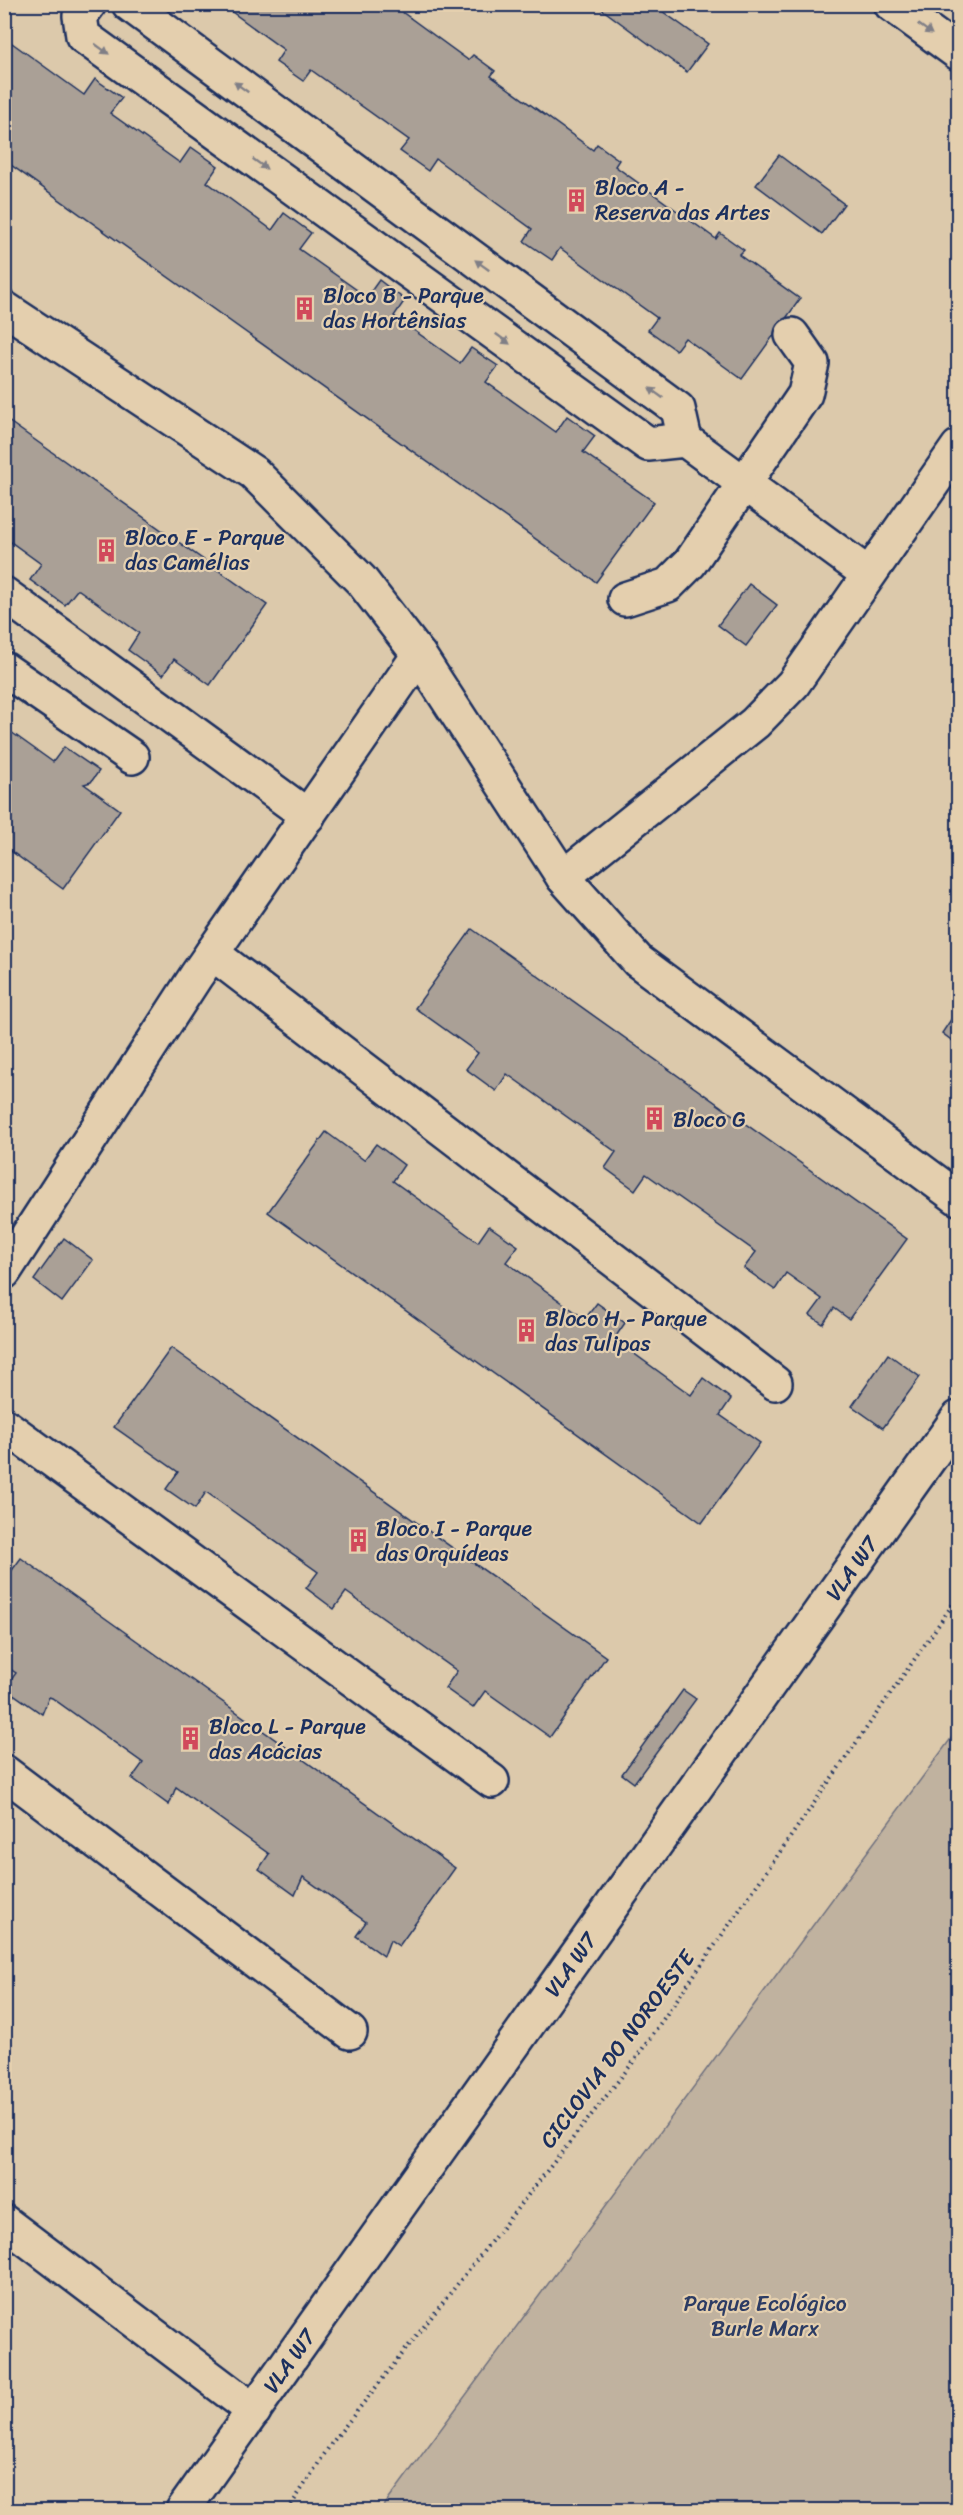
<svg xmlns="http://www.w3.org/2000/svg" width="963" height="2515" font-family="Sriracha,sans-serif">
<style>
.green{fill:#c0b29f;stroke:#6e707e;stroke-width:1.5}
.building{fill:#aaa096;stroke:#1b2f5e;stroke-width:1.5}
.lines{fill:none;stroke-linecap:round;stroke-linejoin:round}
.minor-casing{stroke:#1b2f5e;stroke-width:38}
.secondary-casing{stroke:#1b2f5e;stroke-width:38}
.path{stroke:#1b2f5e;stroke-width:4;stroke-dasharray:1.5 4.5;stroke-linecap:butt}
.minor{stroke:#e4cfae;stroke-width:33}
.secondary{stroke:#e4cfae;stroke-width:33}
.oneway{fill:#807f86}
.labels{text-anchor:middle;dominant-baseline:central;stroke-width:4.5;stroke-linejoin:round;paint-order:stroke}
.poi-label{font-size:22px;fill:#1b2f5e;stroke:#e4cfae;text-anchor:start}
.street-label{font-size:22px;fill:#1b2f5e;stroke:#e4cfae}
.park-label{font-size:22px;fill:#2c3c64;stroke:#e4cfae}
</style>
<rect width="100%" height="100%" fill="#dcc9ab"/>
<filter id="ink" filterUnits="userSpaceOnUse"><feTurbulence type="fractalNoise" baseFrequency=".0167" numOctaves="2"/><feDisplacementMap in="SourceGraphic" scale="12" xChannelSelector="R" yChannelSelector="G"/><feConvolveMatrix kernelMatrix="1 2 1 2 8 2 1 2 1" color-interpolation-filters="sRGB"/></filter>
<g filter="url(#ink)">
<path class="green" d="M958,1729V2510H381Z"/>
<g class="building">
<path d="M221,4H391L468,60L473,55L495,71L491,76L593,150L597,144L619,160L615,166L716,239L720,233L744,250L739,255L800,299L742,379L685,338L676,350L648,330L657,318L560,248L552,260L524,241L532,229L436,159L428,171L400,151L409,140L311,70L303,81L276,62L284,50Z"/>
<path d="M595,4H652L708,44L687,72Z"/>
<path d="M12,43L84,95L95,79L122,98L110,113L180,163L191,147L218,166L207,182L272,230L284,213L311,233L299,249L367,297L379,280L405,300L394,316L460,363L471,348L498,366L486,382L556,432L567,416L595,436L583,452L654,502L596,582L4,160V54Z"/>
<path d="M779,155L844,204L822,234L756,185Z"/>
<path d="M4,418L267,605L210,685L174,659L163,675L128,650L139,633L79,590H77L65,605L30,580L41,564L4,537Z"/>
<path d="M749,584L777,605L746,646L718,625Z"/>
<path d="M4,727L53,762L64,747L99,771L91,782L84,784L120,810L63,889L4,846Z"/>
<path d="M472,929L907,1239L849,1319L834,1308L823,1324L810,1315L822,1299L786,1273L775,1290L744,1268L756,1252L646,1174L635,1190L605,1168L616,1152L507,1074L496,1091L466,1069L478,1053L415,1008Z"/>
<path d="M958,1009V1045L942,1033Z"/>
<path d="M326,1132L364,1160L376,1144L404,1165L393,1181L478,1242L489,1226L518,1246L506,1262L585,1319L597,1303L625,1323L614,1339L691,1395L703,1378L731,1399L720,1415L760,1443L702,1523L268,1212Z"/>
<path d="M64,1238L93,1260L62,1302L34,1280Z"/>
<path d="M171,1348L606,1657L550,1737L485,1691L473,1708L445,1688L457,1671L346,1592L334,1609L306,1588L318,1572L206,1492L195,1509L166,1489L178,1472L114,1427Z"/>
<path d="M888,1354L920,1377L883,1428L852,1406Z"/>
<path d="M21,1558L455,1868L399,1946L390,1940L384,1956L356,1936L366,1922L303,1877L295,1895L259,1869L269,1854L176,1787L169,1805L132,1778L143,1763L52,1698L49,1697L42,1714L5,1688L16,1673L4,1665V1581Z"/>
<path d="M683,1690L696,1699L634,1783L622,1774Z"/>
</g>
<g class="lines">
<defs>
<g id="minor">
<path d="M89,4L80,16L83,36L648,444L685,440L868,574"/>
<path d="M129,4L678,409L685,440"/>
<path d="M891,4L958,53"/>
<path d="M4,308L254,473L361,580L419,655L563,877L638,961L958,1198"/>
<path d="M4,594L308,816"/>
<path d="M625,599L668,585L690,563L805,394L812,363L792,335"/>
<path d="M4,669L132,757"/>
<path d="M563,877L755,723L793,684L958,447"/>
<path d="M212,953L775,1383"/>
<path d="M4,1272L196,976L419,655"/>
<path d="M4,1425L492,1781"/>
<path d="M4,1772L350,2032"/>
<path d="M4,2222L254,2411"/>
</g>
<g id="secondary">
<path id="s1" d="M183,2510L958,1418"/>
</g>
</defs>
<use href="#minor" class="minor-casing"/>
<use href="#secondary" class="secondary-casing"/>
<path class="path" d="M288,2510L331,2444L634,2061L958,1597"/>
<use href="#minor" class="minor"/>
<use href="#secondary" class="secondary"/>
</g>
<defs><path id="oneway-solid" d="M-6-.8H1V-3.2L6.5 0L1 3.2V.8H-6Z" transform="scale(1.5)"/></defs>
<g class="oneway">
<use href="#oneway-solid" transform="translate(925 29) rotate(36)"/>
<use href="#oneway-solid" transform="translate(102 49) rotate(36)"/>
<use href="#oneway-solid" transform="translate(241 87) rotate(-144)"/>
<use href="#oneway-solid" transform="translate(260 164) rotate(36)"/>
<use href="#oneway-solid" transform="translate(482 265) rotate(-144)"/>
<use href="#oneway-solid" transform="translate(503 339) rotate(36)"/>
<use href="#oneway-solid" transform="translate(656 393) rotate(-144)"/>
</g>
</g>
<defs>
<symbol id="building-bare" viewBox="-9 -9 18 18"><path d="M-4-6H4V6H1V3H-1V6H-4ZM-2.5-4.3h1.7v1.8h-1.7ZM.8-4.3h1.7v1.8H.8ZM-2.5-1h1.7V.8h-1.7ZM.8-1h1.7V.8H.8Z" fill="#d1495b" stroke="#e4cfae" stroke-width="2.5" paint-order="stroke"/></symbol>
</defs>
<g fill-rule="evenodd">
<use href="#building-bare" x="560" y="184" width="33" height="33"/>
<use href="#building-bare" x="288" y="292" width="33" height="33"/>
<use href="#building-bare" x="90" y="534" width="33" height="33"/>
<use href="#building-bare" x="638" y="1102" width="33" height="33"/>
<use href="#building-bare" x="510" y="1314" width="33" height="33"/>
<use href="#building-bare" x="342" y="1524" width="33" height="33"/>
<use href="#building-bare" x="174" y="1722" width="33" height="33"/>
</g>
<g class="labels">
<g class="poi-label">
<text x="595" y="187">Bloco A -<tspan x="595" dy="25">Reserva das Artes</tspan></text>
<text x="323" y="295">Bloco B - Parque<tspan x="323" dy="25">das Hortênsias</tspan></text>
<text x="125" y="537">Bloco E - Parque<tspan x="125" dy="25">das Camélias</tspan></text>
<text x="673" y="1119">Bloco G</text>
<text x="545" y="1318">Bloco H - Parque<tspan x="545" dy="25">das Tulipas</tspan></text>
<text x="376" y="1528">Bloco I - Parque<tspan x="376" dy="25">das Orquídeas</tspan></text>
<text x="209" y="1726">Bloco L - Parque<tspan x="209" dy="25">das Acácias</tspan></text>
</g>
<g class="street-label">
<text stroke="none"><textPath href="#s1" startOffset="1155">VLA W7</textPath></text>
<text stroke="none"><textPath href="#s1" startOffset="669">VLA W7</textPath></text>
<text transform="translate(617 2049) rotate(-53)">CICLOVIA DO NOROESTE</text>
<text stroke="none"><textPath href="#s1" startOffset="183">VLA W7</textPath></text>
</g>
<g class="park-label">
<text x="765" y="2303">Parque Ecológico<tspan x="765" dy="25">Burle Marx</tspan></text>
</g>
</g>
<rect width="963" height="2515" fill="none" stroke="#e4cfae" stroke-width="24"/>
<rect x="12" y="12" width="939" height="2491" fill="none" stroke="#1b2f5e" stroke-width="2" filter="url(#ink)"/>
</svg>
